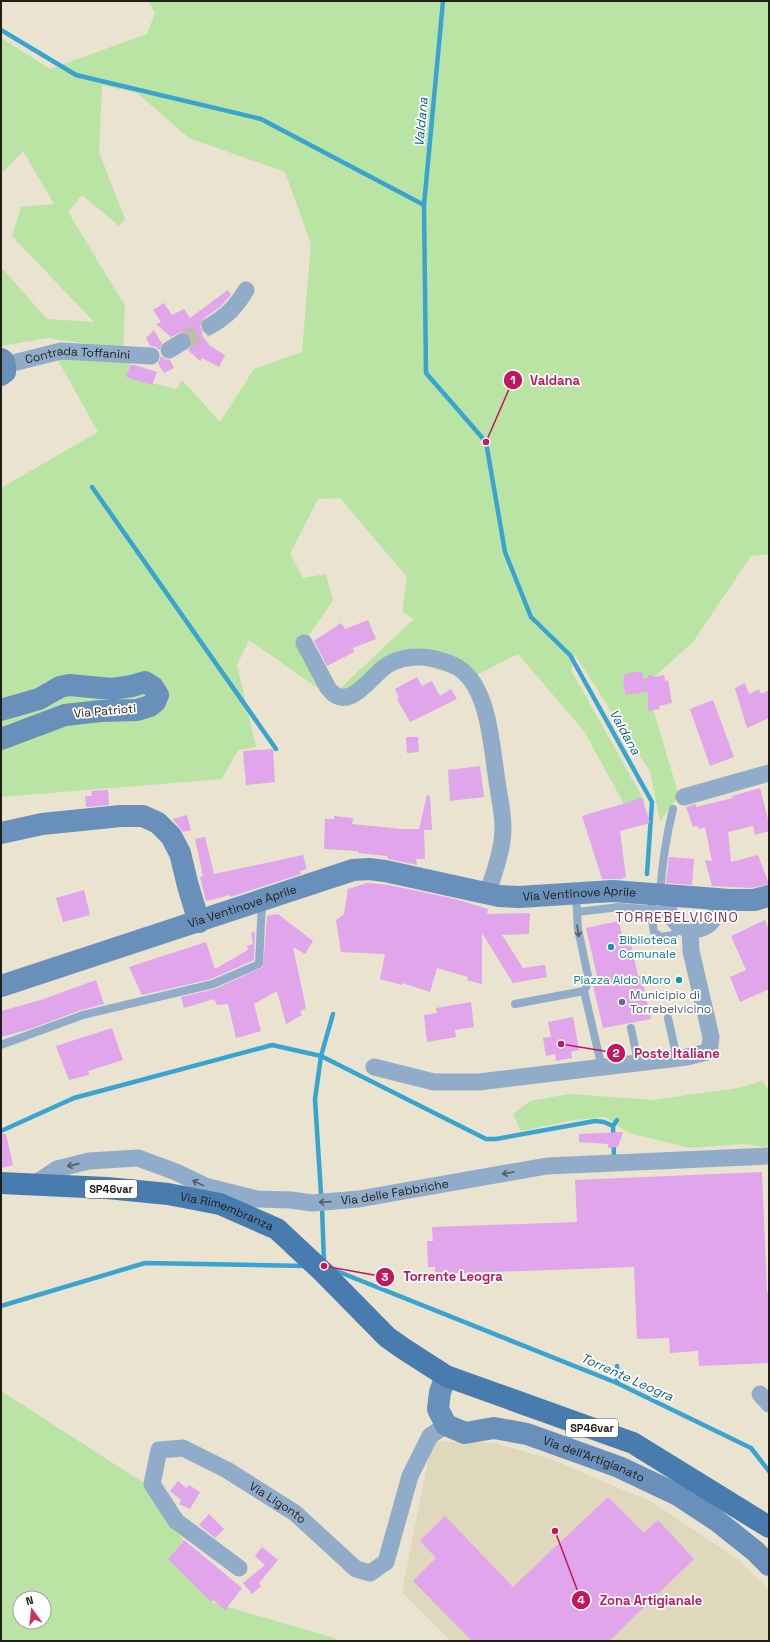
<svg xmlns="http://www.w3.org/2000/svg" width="770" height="1642" font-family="'Space Grotesk',sans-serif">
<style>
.built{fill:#e0d8bd}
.green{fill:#b9e4a4;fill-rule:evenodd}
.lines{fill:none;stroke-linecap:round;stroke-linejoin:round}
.stream{stroke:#3aa4d0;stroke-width:4.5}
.building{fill:#e0a5ea}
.street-tunnel{stroke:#c1bcaa;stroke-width:17;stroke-dasharray:17 8;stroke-linecap:butt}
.lane{stroke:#91acc9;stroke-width:8}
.street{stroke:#91acc9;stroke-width:17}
.secondary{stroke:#6890ba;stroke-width:22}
.primary{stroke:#487caf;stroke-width:22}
.oneway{stroke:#535e67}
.culture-dot{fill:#0f9aa8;stroke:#fff;stroke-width:1.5}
.service-dot{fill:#5c6f8a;stroke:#fff;stroke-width:1.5}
.labels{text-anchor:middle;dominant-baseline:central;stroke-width:3.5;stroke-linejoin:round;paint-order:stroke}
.shield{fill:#fff;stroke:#63625d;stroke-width:1}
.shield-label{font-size:11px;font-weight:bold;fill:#201e17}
.street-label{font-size:12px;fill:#201e17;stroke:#fff}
.culture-label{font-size:12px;fill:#0d838f;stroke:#fff;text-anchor:start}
.service-label{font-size:12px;fill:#4e5e75;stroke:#fff;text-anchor:start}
.water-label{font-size:13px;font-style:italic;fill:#0b5f7d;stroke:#fff}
.quarter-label{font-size:14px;letter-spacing:1px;fill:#7f3849;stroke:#fff}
.leader{fill:none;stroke:#c2185b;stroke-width:1.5}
.callout-dot{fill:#c2185b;stroke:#fff;stroke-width:1.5}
.mark-label{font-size:12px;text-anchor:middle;font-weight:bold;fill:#fff}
.callout-label{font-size:13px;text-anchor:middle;font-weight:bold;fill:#c2185b;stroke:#fff;stroke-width:3.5;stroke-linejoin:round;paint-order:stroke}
</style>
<rect width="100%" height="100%" fill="#e9e3cf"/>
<path class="built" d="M432,1441L495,1443L553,1460L652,1502L739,1560L769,1590V1641H451L402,1592Z"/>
<g class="green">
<path d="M148,1H769V554L751,556L693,642L652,679L623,680L625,695L648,692L679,796L660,821L650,771L575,655L571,670L645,802L624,804L584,731L518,654L469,679L405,660L333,695L414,619L402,612L407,577L340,498L318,499L290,554L303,578L326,574L333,600L301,647L322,691L249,640L237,665L256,747L238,750L222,779L1,797V488L98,432L49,344L130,363L126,377L177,389L182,380L220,422L254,369L302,352L311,244L285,172L189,138L137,93L102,85L99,152L125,219L119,226L82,195L68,212L125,306L123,349L48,338L1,346V267L47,319L94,322L12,236L21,207L54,204L23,151L1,174V38L50,69L147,34L155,13Z"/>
<path d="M762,1081L769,1091V1145L764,1147L743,1144L690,1148L629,1133L605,1117L574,1120L521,1131L513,1114L530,1101L569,1094L653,1100L738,1088Z"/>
<path d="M1,1391L144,1483L183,1540L168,1559L211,1602L334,1638L338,1641H1ZM20,1598H44V1622H20Z"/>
</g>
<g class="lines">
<g class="stream">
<path d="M443,1L424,205L426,373L486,442L505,552L531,617L570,655L652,802L647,874"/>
<path d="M1,30L76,75L261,119L424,205"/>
<path d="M92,487L276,749"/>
<path d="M1,1131L74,1098L272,1045L321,1056L486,1139H496L595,1121L604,1122L613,1126"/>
<path d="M614,1156L613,1126L617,1120"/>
<path d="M321,1194L315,1099L321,1056L333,1014"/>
<path d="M322,1207L324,1263"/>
<path d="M334,1270L617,1383L751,1448L769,1471"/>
<path d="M1,1306L145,1263L305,1266"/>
<path d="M617,1366V1383"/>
</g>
</g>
<g class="building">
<path d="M228,290L231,295L220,307L204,318L200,326L203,333L201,334L210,346L225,355L219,367L202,358L200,361L188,350L191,347L192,342L191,337L187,333L181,332L171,337L156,324L161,322L153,310L164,303L172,315L184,309L190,318Z"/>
<path d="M154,330L162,344L159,350L156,347L150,346L146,338Z"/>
<path d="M161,356L165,359L170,360L174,368L164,373L158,363Z"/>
<path d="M130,365H135L157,372L152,385L126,377Z"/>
<path d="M368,620L376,639L353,648L354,652L327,666L314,641L341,623L345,629Z"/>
<path d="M642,671L643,679L648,678V675H653V677L664,675L665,681L668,680L672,703L659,706L660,709L648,711V692L625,695L623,680L625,674Z"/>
<path d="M417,677L422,686L432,681L440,696L451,689L457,699L410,722L397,699L399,698L395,689Z"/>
<path d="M745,683L749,694L759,689L761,694L769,690V718L747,728L735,688Z"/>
<path d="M713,700L734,757L710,766L690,709Z"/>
<path d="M406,737H418L419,752L407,753Z"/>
<path d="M273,749L275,782L246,785L243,751Z"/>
<path d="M480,766L484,797L450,801L448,770Z"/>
<path d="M760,788L769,823V831L755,835L753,826L728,832L731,862L758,855L769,884L752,888L712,886L705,860L712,861L705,827L699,829L697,826L693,827L686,807L696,804V807L733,798L732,796Z"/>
<path d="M108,790L109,805L86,807L85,796H92L91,791Z"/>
<path d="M427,795L430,796L432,830H424L425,859H416L417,865L388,859L387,856L358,853V851L324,849L325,819H334V816L353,818L352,824L402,829H419Z"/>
<path d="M642,798L650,823L620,831L626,877L621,879H602L582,816Z"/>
<path d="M187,815L191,830L183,832L173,819Z"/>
<path d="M205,837L214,874L303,855L307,869L300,871L301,874L230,897V895L206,901L200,877L203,876L195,839Z"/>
<path d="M669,857L694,859L692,885L666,883Z"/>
<path d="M367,883L389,885L455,899L488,909L487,914L530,913L529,934L502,935L523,968L545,965L547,977L513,983L482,933V984L467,980L468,977L437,968L430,992L402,983V985L380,979L385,954L341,952L336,920L344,914L348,889Z"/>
<path d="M84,890L90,915L63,922L56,898Z"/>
<path d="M278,914L313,941L305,954L293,947L306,1008L300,1012L302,1015L286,1024L277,991L254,1004L261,1031L236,1038L228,1004L217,1005L214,999L184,1008L181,997L215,989L263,967L267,916Z"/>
<path d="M765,920L769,930V989L740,1002L730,977L746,970L731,936Z"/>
<path d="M619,921L622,935L629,934L638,976L641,975L651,1019L603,1028L593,985L599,984L586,928Z"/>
<path d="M255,932L254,960L211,979L142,995L129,967L206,942L215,969L248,950L247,946L253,944L251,933Z"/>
<path d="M96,980L104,1004L81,1010L30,1029L1,1037V1011L41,1000Z"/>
<path d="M471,1002L474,1027L455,1030L456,1037L427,1042L424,1015L437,1013L436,1008Z"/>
<path d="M573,1017L579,1050L571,1052L572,1058L556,1061L555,1054L546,1056L543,1038L551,1037L548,1022Z"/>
<path d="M112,1028L123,1060L88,1071L89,1075L69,1080L56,1046Z"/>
<path d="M623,1132L618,1147L608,1148V1144L579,1142V1134Z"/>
<path d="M1,1134H6L13,1165L1,1168Z"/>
<path d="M762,1172L767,1292H769V1363L699,1366L698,1351L670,1353L669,1338L637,1339L634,1267L435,1274V1267H428L427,1241H433L432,1227L577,1222L575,1180Z"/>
<path d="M178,1481L186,1488L189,1485L200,1492L190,1509L179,1504L181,1500L170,1491Z"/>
<path d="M608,1497L644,1533L658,1520L694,1559L609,1641H472L413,1581L436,1558L420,1541L445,1516L513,1587Z"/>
<path d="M209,1514L224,1529L215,1538L199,1525Z"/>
<path d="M184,1540L242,1588L225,1610L213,1600L211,1602L168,1559Z"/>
<path d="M262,1547L278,1560L259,1583L261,1586L252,1594L243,1583L265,1565L255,1556Z"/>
</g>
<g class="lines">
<path class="street-tunnel" d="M182,342L210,326"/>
<g class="lane">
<path d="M660,894C662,865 666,837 673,809"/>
<path d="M576,895L578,929L589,981L584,991L602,1068"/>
<path d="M652,905L651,914L654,932L661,937L673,935L680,926"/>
<path d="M577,912L619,907L669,911"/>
<path d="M515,1004L584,991"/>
<path d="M668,1018L677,1058"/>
<path d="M631,1028L638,1062"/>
<path d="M1,1045L83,1015L213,984L259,964L262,902"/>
</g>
<g class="street">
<path d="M210,326C227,316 236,307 246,290"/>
<path d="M169,350L182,342"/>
<path id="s1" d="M5,365L61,351L151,356"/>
<path d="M304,643L328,688C349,716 372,673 389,664C409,653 433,656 453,665C488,680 491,742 496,774C498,792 503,810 503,828C503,850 494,872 488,893"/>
<path d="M684,797L769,773"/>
<path d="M670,896C670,901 668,907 669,911C675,931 703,937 714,918C717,912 717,906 718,899"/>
<path d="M374,1067L434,1082H479L687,1057L707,1052L710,1046L711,1037L691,951L690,930"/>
<path id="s2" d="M33,1185L57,1169L89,1161L138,1158L176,1172L205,1186L257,1199L291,1200L312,1203L359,1199L547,1166L769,1156"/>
<path d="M760,1394L769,1404"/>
<path id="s3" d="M239,1568L176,1521L152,1484L159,1450L183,1448L227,1470L295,1513L356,1569L370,1573L386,1562L410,1476L430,1436L446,1425"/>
</g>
<g class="secondary">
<path d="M1,359C6,362 5,366 5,372L1,375"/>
<path d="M1,710L39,699L60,687L69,685L112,689L132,686L145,682L153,687L158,695L155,702L150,706L137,710L101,711L65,715L1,739"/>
<path d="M1,833L42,824L121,816H143L158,823L171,836L180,853L188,886L199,922"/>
<path id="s4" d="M1,986L353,870L369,869L385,871L499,896L519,897L613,891L729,900H754L769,896"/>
<path id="s5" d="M446,1376L440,1392L438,1409L446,1425L465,1433L494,1428L527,1434L619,1467L678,1495L716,1520L755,1551L769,1565"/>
</g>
<path class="primary" id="s6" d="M1,1183L107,1188L168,1194L220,1204L277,1229L323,1272L387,1337L404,1349L446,1376L633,1443L769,1527"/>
</g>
<defs><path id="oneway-shaft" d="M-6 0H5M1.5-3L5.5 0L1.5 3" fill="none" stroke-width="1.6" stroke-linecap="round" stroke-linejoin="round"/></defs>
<g class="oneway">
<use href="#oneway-shaft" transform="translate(578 931) rotate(81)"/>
<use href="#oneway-shaft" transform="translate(73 1165) rotate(167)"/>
<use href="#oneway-shaft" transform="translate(508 1173) rotate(170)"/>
<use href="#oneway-shaft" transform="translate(198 1183) rotate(-154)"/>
<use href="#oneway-shaft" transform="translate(325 1202) rotate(176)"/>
</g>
<g class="culture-dot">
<circle cx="611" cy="947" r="4"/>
<circle cx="679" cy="980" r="4"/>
</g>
<circle class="service-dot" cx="622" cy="1002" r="4"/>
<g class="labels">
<g class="shield">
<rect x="85" y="1180" width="52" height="18" rx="3"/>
<rect x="566" y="1419" width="52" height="18" rx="3"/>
</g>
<g class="shield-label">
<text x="111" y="1189">SP46var</text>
<text x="592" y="1428">SP46var</text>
</g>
<g class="street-label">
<text stroke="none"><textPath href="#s1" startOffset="74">Contrada Toffanini</textPath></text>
<text transform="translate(105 711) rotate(-5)">Via Patrioti</text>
<text stroke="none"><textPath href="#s4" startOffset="600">Via Ventinove Aprile</textPath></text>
<text stroke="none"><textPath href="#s4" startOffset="254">Via Ventinove Aprile</textPath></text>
<text stroke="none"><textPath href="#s2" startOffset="376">Via delle Fabbriche</textPath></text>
<text stroke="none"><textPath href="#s6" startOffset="229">Via Rimembranza</textPath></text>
<text stroke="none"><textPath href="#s5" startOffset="207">Via dell'Artigianato</textPath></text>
<text stroke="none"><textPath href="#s3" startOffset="291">Via Ligonto</textPath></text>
</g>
<g class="culture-label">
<text x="619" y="940">Biblioteca<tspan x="619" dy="14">Comunale</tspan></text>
<text x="671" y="980" text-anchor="end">Piazza Aldo Moro</text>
</g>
<g class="service-label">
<text x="630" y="995">Municipio di<tspan x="630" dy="14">Torrebelvicino</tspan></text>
</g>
<g class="water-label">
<text transform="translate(421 122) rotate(-85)">Valdana</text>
<text transform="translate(625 732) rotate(61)">Valdana</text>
<text transform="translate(627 1377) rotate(24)">Torrente Leogra</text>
</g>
<g class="quarter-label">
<text x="677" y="917">TORREBELVICINO</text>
</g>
</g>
<path class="leader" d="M486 442L513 380M561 1044L616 1053M324 1266L385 1277M555 1531L581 1600"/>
<g class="callout-dot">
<circle cx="486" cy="442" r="4"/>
<circle cx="561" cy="1044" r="4"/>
<circle cx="324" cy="1266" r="4"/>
<circle cx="555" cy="1531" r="4"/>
<circle cx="513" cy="380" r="10"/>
<circle cx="616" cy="1053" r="10"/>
<circle cx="385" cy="1277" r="10"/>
<circle cx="581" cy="1600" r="10"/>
</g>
<g class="mark-label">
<text x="513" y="384">1</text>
<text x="616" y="1057">2</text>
<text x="385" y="1281">3</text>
<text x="581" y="1604">4</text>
</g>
<g class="callout-label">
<text x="555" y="385">Valdana</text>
<text x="677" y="1058">Poste Italiane</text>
<text x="453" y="1281">Torrente Leogra</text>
<text x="651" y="1605">Zona Artigianale</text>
</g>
<rect width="770" height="1642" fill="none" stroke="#201e17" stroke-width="4"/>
<g transform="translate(32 1610) rotate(345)"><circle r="19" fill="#ffffff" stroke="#a6a5a2"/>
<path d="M0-3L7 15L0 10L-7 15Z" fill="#c43662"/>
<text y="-6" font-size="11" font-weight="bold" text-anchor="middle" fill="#201e17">N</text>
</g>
</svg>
